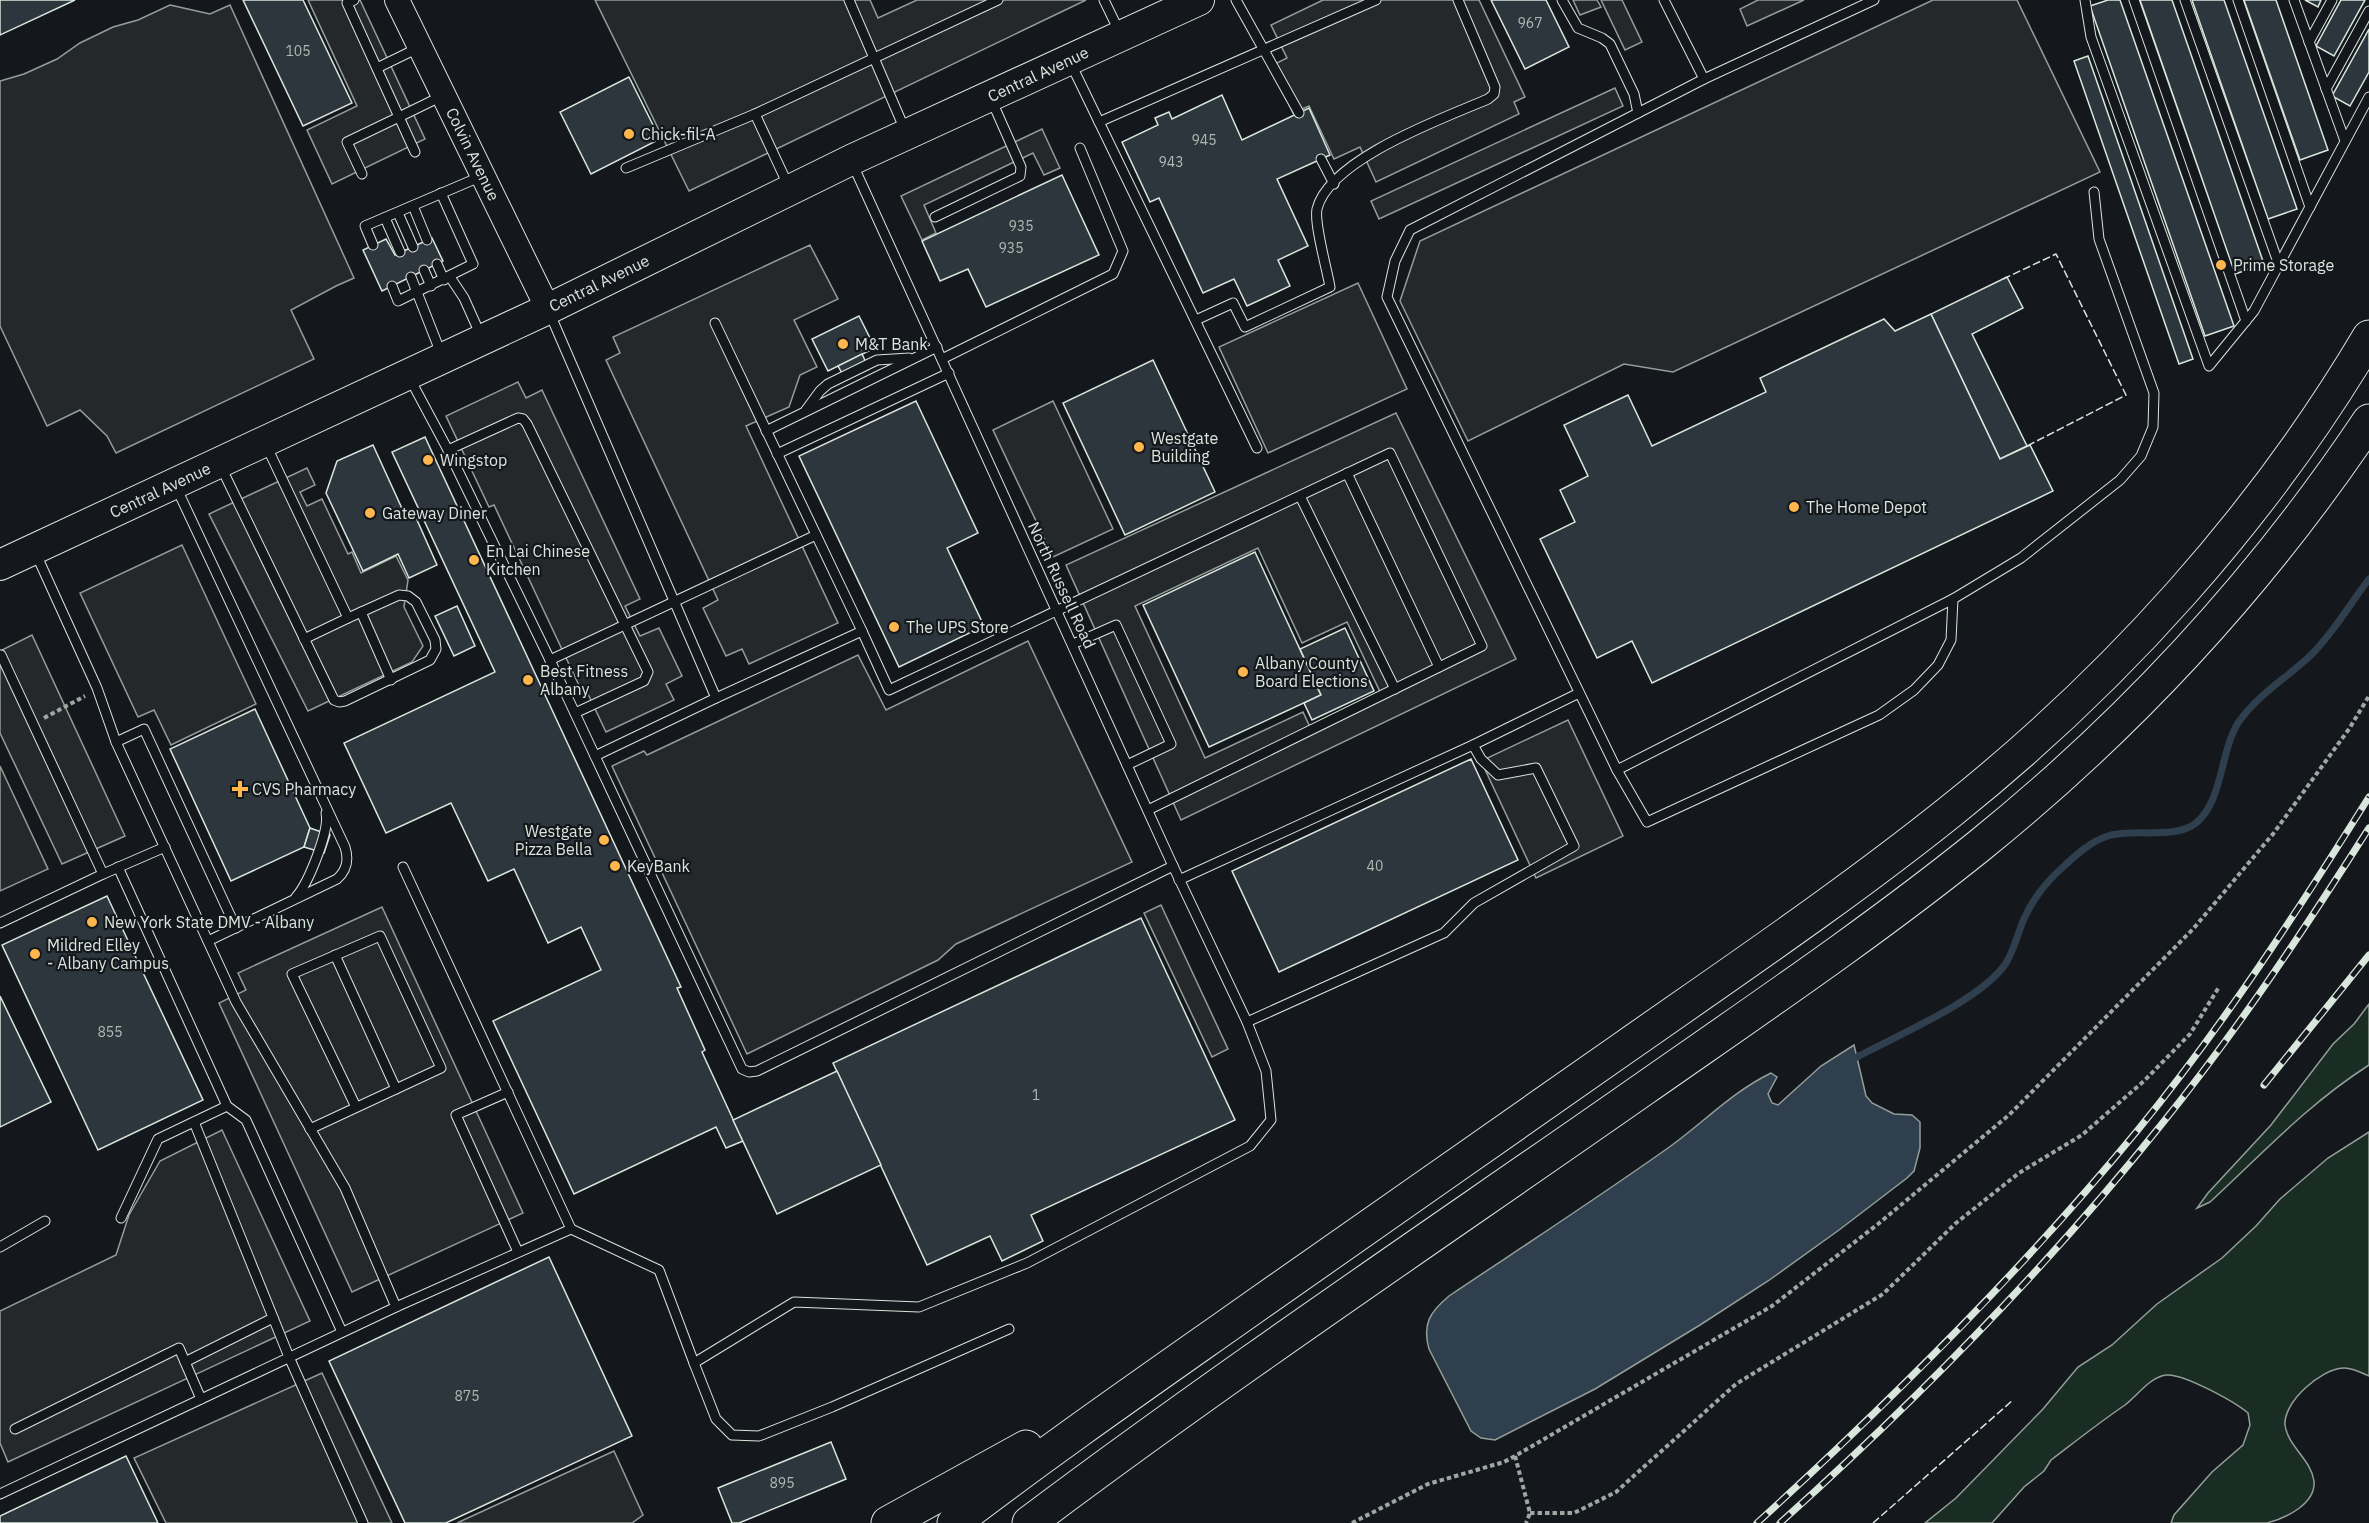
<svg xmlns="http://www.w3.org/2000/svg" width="2369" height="1523" font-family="'IBM Plex Sans',sans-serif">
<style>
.green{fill:#1a2d24;stroke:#939e99;stroke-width:1.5}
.parking{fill:#24282b;stroke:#939e99;stroke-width:1.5;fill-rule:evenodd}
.water{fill:#2f3f4d;stroke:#939e99;stroke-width:1.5}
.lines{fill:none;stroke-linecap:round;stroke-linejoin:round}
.stream{stroke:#2f3f4d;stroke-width:7}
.building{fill:#2c363c;stroke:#d8e6dc;stroke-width:1.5}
.service-casing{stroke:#d8e6dc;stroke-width:11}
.tertiary-casing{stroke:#d8e6dc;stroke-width:26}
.primary-casing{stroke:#d8e6dc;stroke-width:32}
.motorway-casing{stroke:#d8e6dc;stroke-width:35}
.path{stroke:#9da8a2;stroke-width:4;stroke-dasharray:4.5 3;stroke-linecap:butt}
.service{stroke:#14181c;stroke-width:9}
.tertiary{stroke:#14181c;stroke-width:24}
.primary{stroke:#14181c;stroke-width:30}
.motorway{stroke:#14181c;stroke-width:33}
.rail-casing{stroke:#d8e6dc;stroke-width:7}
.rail{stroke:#14181c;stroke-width:4.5;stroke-dasharray:14;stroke-linecap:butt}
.fence{stroke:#d8e6dc;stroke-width:1.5;stroke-dasharray:8 3;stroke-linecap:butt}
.poi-dot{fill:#ffb74d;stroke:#14181c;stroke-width:2}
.labels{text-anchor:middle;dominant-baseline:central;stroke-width:4.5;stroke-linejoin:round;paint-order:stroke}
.number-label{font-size:14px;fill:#adbab4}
.street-label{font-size:16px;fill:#d8e6dc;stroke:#14181c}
.poi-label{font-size:16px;fill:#d8e6dc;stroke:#14181c;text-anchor:start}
</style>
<rect width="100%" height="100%" fill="#14181c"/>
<g class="green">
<path d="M2369,1004V1065C2308,1104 2263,1153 2210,1202L2197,1208L2208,1193L2271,1125L2333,1044L2354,1024Z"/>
<path d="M2369,1132V1376C2362,1373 2351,1367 2343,1368C2321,1369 2283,1402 2285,1425C2288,1447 2311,1459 2314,1481C2316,1504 2286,1518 2267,1523C2259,1523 2248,1523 2239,1523C2217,1523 2194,1523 2171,1523L2174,1515L2212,1472L2243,1445L2250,1425L2248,1413C2235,1402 2183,1373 2166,1375C2150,1377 2137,1396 2125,1405C2100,1422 2076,1441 2051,1460L2044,1471L2024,1487L1992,1523H1925L1956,1498L2043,1409L2078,1367L2112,1345L2157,1304L2222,1258L2256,1226L2280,1199L2328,1158Z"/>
</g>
<g class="parking">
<path d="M308,0H360L425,139L332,184L307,130L357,106Z"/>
<path d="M595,0H870L878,18L917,0H1086L689,191Z"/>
<path d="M1323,0H1479L1525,97L1514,102L1519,114L1376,182L1360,147L1334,159L1309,106L1293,113L1271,66L1287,58L1271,25Z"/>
<path d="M1573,0H1597L1601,7L1580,15Z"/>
<path d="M1601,0H1622L1642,42L1625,50Z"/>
<path d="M1758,0H1804L1747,26L1740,9Z"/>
<path d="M1933,0H2017L2100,172L1673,372L1624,364L1468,441L1400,301L1420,241Z"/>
<path d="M170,5L210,14L230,5L354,278L336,286L291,310L314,359L116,453L107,436L80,410L47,426L0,326V81L24,74L57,59L80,43L113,27L138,20Z"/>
<path d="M1615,88L1623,106L1379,219L1371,201Z"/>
<path d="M1042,129L1060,168L1044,175L1033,153L924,205L936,233L922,240L901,196Z"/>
<path d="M810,245L838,299L794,320L817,367L800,375L789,407L746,426L838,623L749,664L742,649L726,656L703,608L718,600L606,360L620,353L613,337Z"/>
<path d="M1358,283L1407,389L1268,453L1219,347Z"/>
<path d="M518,382L526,398L542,390L640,599L625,606L640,636L659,628L682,676L666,684L674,700L606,732L588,694L584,696L494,505L489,507L446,416Z"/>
<path d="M1053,401L1113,529L1053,557L993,430Z"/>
<path d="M1396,413L1516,659L1181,820L1066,565ZM1258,548L1302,643L1347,622L1381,694L1310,727L1303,712L1205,758L1135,606Z"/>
<path d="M307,468L315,485L300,492L307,506L322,499L348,554L352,552L361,573L396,556L408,580L404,607L423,646L412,662L308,711L209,514Z"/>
<path d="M182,545L256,704L171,745L154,710L138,717L80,593Z"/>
<path d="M32,635L125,836L62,864L0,733V651Z"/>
<path d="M1028,641L1132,862L956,944L938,960L747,1054L612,766L644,751L647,755L858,655L886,710Z"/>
<path d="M1568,720L1623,836L1536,878L1481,761Z"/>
<path d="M0,766L48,869L0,891Z"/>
<path d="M1161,905L1228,1049L1212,1057L1144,913Z"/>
<path d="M382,907L523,1213L352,1292L219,1003L246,990L238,973Z"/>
<path d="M222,1130L310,1321L8,1462L0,1443V1311L116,1255L129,1215L160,1161Z"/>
<path d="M322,1373L392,1523H166L134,1458Z"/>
<path d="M614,1451L643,1515L632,1523H457Z"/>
</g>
<path class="water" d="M1854,1045L1866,1096L1872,1103L1894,1114L1912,1115L1920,1122V1148L1914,1171L1907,1178L1839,1230L1768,1281L1700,1325L1595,1389L1495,1440L1481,1438L1471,1431L1429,1349C1422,1324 1430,1312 1449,1296C1522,1247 1596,1199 1668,1148C1703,1123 1732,1092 1771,1073L1777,1077L1768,1094L1772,1103L1778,1105L1821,1066Z"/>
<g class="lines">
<path class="stream" d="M1857,1057C1896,1036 1983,999 2006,963C2014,950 2017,936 2023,921C2032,900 2046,882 2063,867C2076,855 2091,841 2108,836C2133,828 2175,840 2196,823C2223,801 2220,752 2238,723C2257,695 2287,678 2311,655C2333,633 2350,604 2369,579"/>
</g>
<g class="building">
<path d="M0,0H75L0,35Z"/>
<path d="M243,0H303L352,103L303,126Z"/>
<path d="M1491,0H1546L1569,47L1525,69Z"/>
<path d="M2108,0H2120L2234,326L2205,336L2090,6Z"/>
<path d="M2140,0H2172L2264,264L2235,274Z"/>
<path d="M2192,0H2224L2297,209L2268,219Z"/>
<path d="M2244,0H2276L2328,150L2300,160Z"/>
<path d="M2305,0H2321L2318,7Z"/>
<path d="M2341,0H2365L2334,56L2316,46Z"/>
<path d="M2369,29V72L2350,106L2332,96Z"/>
<path d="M2088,56L2193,359L2179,364L2074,61Z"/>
<path d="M629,77L660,139L591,174L560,112Z"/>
<path d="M1222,95L1242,140L1309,108L1330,155L1277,179L1308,246L1278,260L1290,286L1247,306L1234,279L1203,293L1159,198L1150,202L1122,142L1158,125L1155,118L1169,112L1172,119Z"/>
<path d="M1062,175L1099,255L986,307L968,269L940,281L922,241Z"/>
<path d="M432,238L443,261L382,291L363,250L386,239L395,255Z"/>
<path d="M2007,277L2023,308L1972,334L2027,446L2000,459L1931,314Z"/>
<path d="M1931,314L2000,459L2030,445L2053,491L1652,683L1632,641L1597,658L1540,539L1575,522L1560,490L1588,476L1564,425L1628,395L1652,446L1766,392L1760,378L1884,319L1895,331Z"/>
<path d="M859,316L875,348L828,371L812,339Z"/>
<path d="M862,354L869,369L846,380L838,366Z"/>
<path d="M1153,360L1215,492L1125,535L1063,403Z"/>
<path d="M916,401L978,533L947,548L984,626L899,667L799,456Z"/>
<path d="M425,437L681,987L677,988L705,1050L702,1052L743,1141L726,1148L716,1127L574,1194L493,1021L601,970L581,927L548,943L514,869L488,881L451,803L386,833L344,743L495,672L392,452Z"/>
<path d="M373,445L405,515L413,511L437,565L409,578L398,554L363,571L326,493L337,461Z"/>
<path d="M1255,552L1321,695L1209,747L1143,605Z"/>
<path d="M457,606L475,646L454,656L435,616Z"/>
<path d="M1345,628L1374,691L1312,720L1304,703L1321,695L1300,649Z"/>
<path d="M255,709L310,828L304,847L231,881L170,749Z"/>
<path d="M1471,759L1518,860L1279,972L1232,871Z"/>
<path d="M310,828L330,835L324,853L304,847Z"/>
<path d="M107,896L203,1100L98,1150L2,945Z"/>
<path d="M1141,918L1235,1120L1031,1215L1043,1241L1002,1261L990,1236L927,1265L833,1063Z"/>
<path d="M0,996L51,1102L0,1127Z"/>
<path d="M837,1071L881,1165L777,1214L733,1120Z"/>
<path d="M549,1257L632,1436L446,1523H405L329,1361Z"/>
<path d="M831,1442L846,1479L739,1523H732L718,1488Z"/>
<path d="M126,1456L158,1523H0V1516Z"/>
</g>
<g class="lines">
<defs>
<g id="service">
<path d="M354,0L347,3L399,117L442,96"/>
<path d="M849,0L905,130"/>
<path d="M1104,0L1120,33"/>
<path d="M1236,0L1299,113"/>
<path d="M1562,0L1578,28L1602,38L1610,44L1634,94L1638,113"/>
<path d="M1664,0L1704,79L1874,0"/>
<path d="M2085,0L2091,37L2209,366L2254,311L2369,97"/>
<path d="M2134,0L2246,321"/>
<path d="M2185,0L2279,265"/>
<path d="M2238,0L2310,207"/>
<path d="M2294,0L2345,141"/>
<path d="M2309,42L2332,0"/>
<path d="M1070,62L1257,448"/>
<path d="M377,68L418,48"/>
<path d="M1704,79L1410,230L1395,261L1387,297L1617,770L1953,599L2021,558L2120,480L2141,456L2153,427L2154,393L2099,239L2094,192"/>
<path d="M2326,89L2369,11"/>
<path d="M755,114L788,185"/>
<path d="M1099,122L1376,0"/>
<path d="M1321,159L1334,184"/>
<path d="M626,168L755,114L998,0"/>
<path d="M362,174L347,142L399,117L415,152"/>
<path d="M413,206L427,240"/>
<path d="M398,213L413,247"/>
<path d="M935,217L1020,176L1021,167L991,99"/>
<path d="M385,218L400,252"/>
<path d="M373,245L365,226L482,176"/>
<path d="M437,264L444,280"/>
<path d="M424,270L431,286"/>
<path d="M411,277L442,356"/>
<path d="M450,277L464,298L481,336"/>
<path d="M392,286L398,301L473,264L441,193"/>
<path d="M550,314L716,698L595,756L742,1069L749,1072L757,1071L1173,866"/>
<path d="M1196,320L1233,303L1245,327L1330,287C1327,269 1314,224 1317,209C1329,159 1444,118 1488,99L1494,94L1495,87L1458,0"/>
<path d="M715,323L862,631"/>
<path d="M942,359L1113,274L1123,251L1080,148"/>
<path d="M410,379L448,450"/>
<path d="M806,410L820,391L828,384L877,360L909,358"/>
<path d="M766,431L937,347"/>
<path d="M777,454L949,373"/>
<path d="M221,467L334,700L339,702L345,701L430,660L436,649L435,640L416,602L408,596L399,595L348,618L266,445"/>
<path d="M1347,473L1439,667"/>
<path d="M176,487L345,847C349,860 347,870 337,879L208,941"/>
<path d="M1300,496L1395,689"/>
<path d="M361,612L391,680"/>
<path d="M304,639L348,618"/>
<path d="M1073,644L1116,625L1171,744L1127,765"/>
<path d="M1,655L103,874L165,847"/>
<path d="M550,660L448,450L518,418L523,419L527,424L648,672L644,681L575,713"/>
<path d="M716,698L862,631L889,690L1390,453L1482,646L1148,810"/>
<path d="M116,742L144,729L236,928"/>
<path d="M595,756L550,660L816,535"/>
<path d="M1617,770L1647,822L1879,715L1914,690L1938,665L1951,640L1953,599"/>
<path d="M118,867L227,1106L246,1120L342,1332"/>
<path d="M403,867L571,1229"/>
<path d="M1179,880L1473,745L1579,693"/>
<path d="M296,897C308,884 330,830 326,813"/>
<path d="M0,923L103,874"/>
<path d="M335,955L396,1089"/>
<path d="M1247,1022L1444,933L1474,903L1574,846L1536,768L1498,775L1481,759L1473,745"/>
<path d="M508,1092L456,1115L518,1252"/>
<path d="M194,1122L289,1357L363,1523"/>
<path d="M310,1129L441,1068L380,936L292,974L356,1107"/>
<path d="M121,1218L158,1139L227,1106"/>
<path d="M0,1247L45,1221"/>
<path d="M396,1307L571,1229L659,1270L694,1363L794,1302L919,1307L1027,1263L1250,1146L1271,1120L1266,1071L1247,1022L1173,866L853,165"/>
<path d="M185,1362L273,1318"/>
<path d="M694,1363L716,1419L732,1435L759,1436L832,1407L1009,1329"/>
<path d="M15,1429L179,1348L201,1399"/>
<path d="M0,1494L396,1307L345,1188L236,1002L116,742L97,688L36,554"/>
</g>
<path id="tertiary" d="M397,0L548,309"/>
<path id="primary" d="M0,565L548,309L851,160L1199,0"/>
<g id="motorway">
<path d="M888,1523L1026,1447"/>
<path d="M954,1523C1053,1447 1156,1376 1258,1304C1380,1218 1503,1133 1625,1047C1735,970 1846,895 1951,811C2115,680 2262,518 2369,337"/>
<path d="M1029,1523C1230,1372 1439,1232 1645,1088C1758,1009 1872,932 1979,846C2129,725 2262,581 2369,421"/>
</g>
</defs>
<use href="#service" class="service-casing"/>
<use href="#tertiary" class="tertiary-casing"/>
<use href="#primary" class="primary-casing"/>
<use href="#motorway" class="motorway-casing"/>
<g class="path">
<path d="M44,718L85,696"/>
<path d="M1515,1456L1530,1513L1526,1523"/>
<path d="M1530,1513H1574L1616,1492L1736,1384L1883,1294L1956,1223L2019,1173L2082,1135L2144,1081L2190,1034L2219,987"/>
<path d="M1352,1523L1428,1484L1504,1462L1515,1456L1772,1306L1878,1224L2009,1115L2193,929L2273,834L2349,729L2369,696"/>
</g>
<use href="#service" class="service"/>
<use href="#tertiary" class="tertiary"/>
<use href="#primary" class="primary"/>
<use href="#motorway" class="motorway"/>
<defs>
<g id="rail">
<path d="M2264,1085L2369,955"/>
<path d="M1757,1523C1892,1400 2021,1272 2137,1131C2223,1026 2297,912 2369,797"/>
<path d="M1780,1523C1917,1400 2046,1269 2161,1125C2237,1031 2304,930 2369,828"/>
</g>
</defs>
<use href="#rail" class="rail-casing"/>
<use href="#rail" class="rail"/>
<g class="fence">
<path d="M2003,279L2056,254L2126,395L2027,446"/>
<path d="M1873,1523L2013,1400"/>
</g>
</g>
<g class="poi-dot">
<circle cx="629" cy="134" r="6"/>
<circle cx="2221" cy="265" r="6"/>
<circle cx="843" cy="344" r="6"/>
<circle cx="1139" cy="447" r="6"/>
<circle cx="428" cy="460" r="6"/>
<circle cx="1794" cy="507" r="6"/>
<circle cx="370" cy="513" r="6"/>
<circle cx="474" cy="560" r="6"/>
<circle cx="894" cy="627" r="6"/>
<circle cx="1243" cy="672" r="6"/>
<circle cx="528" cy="680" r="6"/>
<path d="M237 780h6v6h6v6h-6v6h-6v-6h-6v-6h6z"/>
<circle cx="604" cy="840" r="6"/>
<circle cx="615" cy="866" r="6"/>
<circle cx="92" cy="922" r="6"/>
<circle cx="35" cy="954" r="6"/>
</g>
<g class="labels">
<g class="number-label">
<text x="1530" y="23">967</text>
<text x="298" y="51">105</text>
<text x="1204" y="140">945</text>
<text x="1171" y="162">943</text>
<text x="1021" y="226">935</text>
<text x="1011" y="248">935</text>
<text x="1375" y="866">40</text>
<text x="110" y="1032">855</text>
<text x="1036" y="1095">1</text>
<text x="467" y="1396">875</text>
<text x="782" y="1483">895</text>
</g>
<g class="street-label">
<text transform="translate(1038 74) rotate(-25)">Central Avenue</text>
<text transform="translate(473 154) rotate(64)">Colvin Avenue</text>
<text transform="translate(599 283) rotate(-26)">Central Avenue</text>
<text transform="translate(160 490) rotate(-25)">Central Avenue</text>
<text transform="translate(1062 585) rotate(65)">North Russell Road</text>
</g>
<g class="poi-label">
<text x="641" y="134">Chick-fil-A</text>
<text x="2233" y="265">Prime Storage</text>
<text x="855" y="344">M&amp;T Bank</text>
<text x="1151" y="438">Westgate<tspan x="1151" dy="18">Building</tspan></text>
<text x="440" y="460">Wingstop</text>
<text x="1806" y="507">The Home Depot</text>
<text x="382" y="513">Gateway Diner</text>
<text x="486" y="551">En Lai Chinese<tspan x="486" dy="18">Kitchen</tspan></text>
<text x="906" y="627">The UPS Store</text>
<text x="1255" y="663">Albany County<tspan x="1255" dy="18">Board Elections</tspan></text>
<text x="540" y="671">Best Fitness<tspan x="540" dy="18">Albany</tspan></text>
<text x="252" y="789">CVS Pharmacy</text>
<text x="592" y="831" text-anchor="end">Westgate<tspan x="592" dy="18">Pizza Bella</tspan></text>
<text x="627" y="866">KeyBank</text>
<text x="104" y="922">New York State DMV - Albany</text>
<text x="47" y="945">Mildred Elley<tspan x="47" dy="18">- Albany Campus</tspan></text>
</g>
</g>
</svg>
